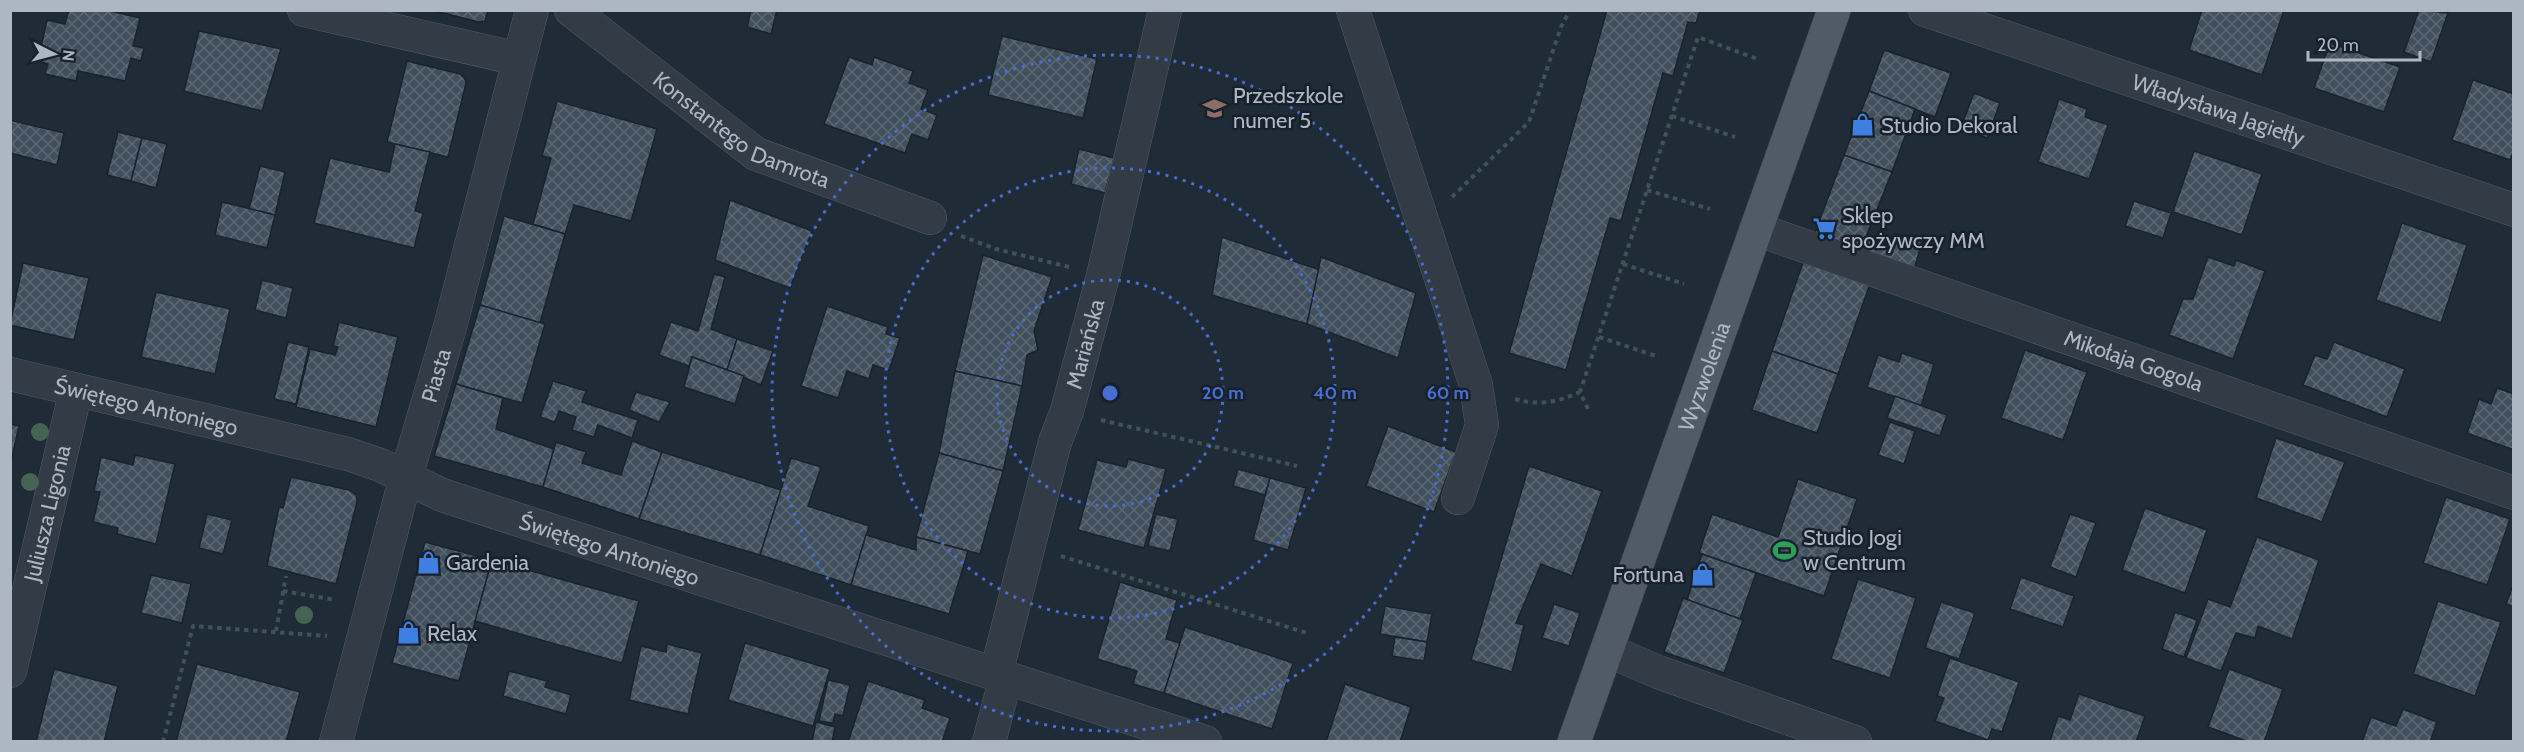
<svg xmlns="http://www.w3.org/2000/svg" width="2524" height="752" font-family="Cabin,sans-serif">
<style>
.building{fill:url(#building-cross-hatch);stroke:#1a232d;stroke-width:1.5}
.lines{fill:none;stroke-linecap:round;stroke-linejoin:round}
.minor-casing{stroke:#505a65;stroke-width:34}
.major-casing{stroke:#3c4550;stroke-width:34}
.path{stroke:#3f5354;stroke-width:4;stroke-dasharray:4.5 4.5;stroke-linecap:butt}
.minor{stroke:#333c46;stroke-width:33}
.major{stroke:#505b67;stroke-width:33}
.tree{fill:#466454}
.ring{fill:none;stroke:#486ed2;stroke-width:3;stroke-dasharray:3 6}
.labels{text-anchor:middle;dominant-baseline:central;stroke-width:5;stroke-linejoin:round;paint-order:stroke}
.poi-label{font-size:22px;fill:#adb7c4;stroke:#18212b;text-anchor:start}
.street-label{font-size:22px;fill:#adb7c4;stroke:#18212b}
.centre{fill:#486ed2;stroke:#18212b;stroke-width:3}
.ring-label{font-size:18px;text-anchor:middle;font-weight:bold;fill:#486ed2;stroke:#18212b;stroke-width:5;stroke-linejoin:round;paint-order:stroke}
</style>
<defs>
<pattern id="building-cross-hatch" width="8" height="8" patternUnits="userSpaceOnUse" patternTransform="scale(1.5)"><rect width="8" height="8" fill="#42505e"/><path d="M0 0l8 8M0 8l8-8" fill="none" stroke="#5b6773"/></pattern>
</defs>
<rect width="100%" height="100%" fill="#1f2b36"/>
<g class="building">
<path d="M69,10H106L140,18L133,46L144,48L141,61L131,58L125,81L78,71L76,81L45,74L48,64L38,61L47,20L65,24Z"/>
<path d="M431,10H488L485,21L479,22Z"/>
<path d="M751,10H777L771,34L747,27Z"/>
<path d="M1607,10H1700L1696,23L1688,22L1673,76L1663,73L1621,221L1610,218L1566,370L1509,353Z"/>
<path d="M2202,10H2284L2262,75L2189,50Z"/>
<path d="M2419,10L2448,13L2431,62L2404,52Z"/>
<path d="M199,31L281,49L262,111L184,91Z"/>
<path d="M1002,36L1097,59L1083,118L988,95Z"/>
<path d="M2330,43L2400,67L2384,112L2314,88Z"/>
<path d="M1884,50L1951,73L1935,117L1869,91Z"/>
<path d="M849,57L872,65L874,57L913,71L909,83L928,90L921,109L937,115L928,140L912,134L905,153L824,124Z"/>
<path d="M407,61L460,74L465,79L466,83L448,157L387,142Z"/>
<path d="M2473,80L2514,94V150L2510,160L2452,140Z"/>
<path d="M1869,91L1915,109L1892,172L1844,155Z"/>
<path d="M1974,93L2000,103L1987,138L1961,127Z"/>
<path d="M2059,99L2087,109L2085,117L2108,125L2089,179L2038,162Z"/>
<path d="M557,101L657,129L631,221L574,205L565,234L533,224L551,158L542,156Z"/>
<path d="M10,120L64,133L57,165L10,153Z"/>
<path d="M118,132L142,138L131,181L107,175Z"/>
<path d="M142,138L167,144L156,188L131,181Z"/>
<path d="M395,144L430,152L415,211L423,213L414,248L314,223L330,158L389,172Z"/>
<path d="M1079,149L1114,158L1105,193L1071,184Z"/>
<path d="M2194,151L2262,174L2242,235L2173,212Z"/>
<path d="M1844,155L1892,172L1859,254L1813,238Z"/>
<path d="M260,166L285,172L275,215L249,209Z"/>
<path d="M730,200L812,231L790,288L715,260Z"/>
<path d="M2134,201L2171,213L2163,238L2125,226Z"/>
<path d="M222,202L275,215L267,248L215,235Z"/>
<path d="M504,216L565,234L540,323L480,305Z"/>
<path d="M2402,223L2467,245L2441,323L2376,300Z"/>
<path d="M1898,234L1922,242L1914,270L1862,255L1868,238L1894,246Z"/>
<path d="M1222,237L1320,270L1307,324L1212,295Z"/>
<path d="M983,255L1052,277L1034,331L1038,350L1027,355L1022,386L955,371Z"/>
<path d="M1321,257L1416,293L1398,358L1307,324Z"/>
<path d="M1805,257L1871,281L1838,374L1772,351Z"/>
<path d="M2208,257L2234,266L2236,260L2265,271L2233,359L2169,335L2183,299H2193Z"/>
<path d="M23,263L89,278L74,340L10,325Z"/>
<path d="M714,274L725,277L711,329L737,339L727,370L692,357L689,366L659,355L671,322L698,331Z"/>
<path d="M262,280L293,288L286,318L255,310Z"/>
<path d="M156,292L230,309L215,374L141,357Z"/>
<path d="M480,305L545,324L522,403L456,384Z"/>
<path d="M827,306L888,327L886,334L900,338L889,370L873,365L869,379L847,371L838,398L801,386Z"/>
<path d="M339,322L398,337L376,427L296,407L310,349L335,355L338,347L333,346Z"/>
<path d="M737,339L773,351L761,385L727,370Z"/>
<path d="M288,342L309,347L296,404L274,399Z"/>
<path d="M2334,342L2405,369L2387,417L2303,385L2315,355L2327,359Z"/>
<path d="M2025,350L2087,372L2063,440L2001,418Z"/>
<path d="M1772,351L1838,374L1817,433L1752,410Z"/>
<path d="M1902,353L1934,364L1921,406L1867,387L1878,355L1899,362Z"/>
<path d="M692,357L744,376L735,404L684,387Z"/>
<path d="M955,371L1022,386L1003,471L939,453Z"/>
<path d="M553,381L586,391L582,402L638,420L632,438L598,425L594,437L572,430L576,417L559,411L555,422L540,417Z"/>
<path d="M456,384L503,398L496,429L554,449L543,487L434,456Z"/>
<path d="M2497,388L2514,394V450L2467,433L2479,399L2491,404Z"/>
<path d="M636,392L670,402L659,422L629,410Z"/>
<path d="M1895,396L1947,415L1940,436L1887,418Z"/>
<path d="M1890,422L1915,431L1904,464L1878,455Z"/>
<path d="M10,424L19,426L10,467Z"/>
<path d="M1388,426L1456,452L1434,512L1366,486Z"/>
<path d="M2276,438L2345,462L2322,522L2256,498Z"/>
<path d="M632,441L662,452L639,519L543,487L556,442L586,452L582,463L621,475Z"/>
<path d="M662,452L781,490L760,555L639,519Z"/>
<path d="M939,453L1003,471L980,554L916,537Z"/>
<path d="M135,455L175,464L156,544L117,534L118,528L93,522L100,492L94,491L101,457L133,465Z"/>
<path d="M791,458L821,467L808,506L869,526L851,585L760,555Z"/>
<path d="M1128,459L1166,469L1144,548L1078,530L1097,460L1126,467Z"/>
<path d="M1529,466L1602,491L1572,576L1541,564L1516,623L1524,625L1512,672L1471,660Z"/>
<path d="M1238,469L1270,478L1265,495L1233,486Z"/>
<path d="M291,477L349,490L356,495L357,502L336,584L267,566L279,507L283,508Z"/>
<path d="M1270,478L1306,488L1288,550L1253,540Z"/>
<path d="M1798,479L1857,499L1824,596L1699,553L1712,514L1778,537Z"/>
<path d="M2446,497L2510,519L2487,585L2423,563Z"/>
<path d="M2145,508L2207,530L2185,593L2122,570Z"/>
<path d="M207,514L232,520L223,554L199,548Z"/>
<path d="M1156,514L1178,519L1170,551L1148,546Z"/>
<path d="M2070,514L2096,523L2076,577L2050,567Z"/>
<path d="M866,535L916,550V537L968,551L949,614L851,585Z"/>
<path d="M2257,537L2319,560L2292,639L2258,626L2255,638L2236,633L2221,671L2186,658L2208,599L2230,607Z"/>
<path d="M425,542L492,560L459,681L392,663Z"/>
<path d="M1702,554L1756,573L1740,619L1687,600Z"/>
<path d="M492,560L639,601L622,663L475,621Z"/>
<path d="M151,575L191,584L182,623L141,613Z"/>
<path d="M2021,577L2074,596L2063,627L2010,609Z"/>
<path d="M1858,579L1916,598L1890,678L1831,659Z"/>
<path d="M1120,582L1177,600L1166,639L1180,643L1164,693L1133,684L1137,671L1097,659Z"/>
<path d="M2514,583V607L2506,604Z"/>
<path d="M1683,598L1743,620L1724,673L1664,652Z"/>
<path d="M2438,601L2501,622L2475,696L2413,674Z"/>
<path d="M1941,602L1975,613L1959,659L1925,648Z"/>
<path d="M1554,604L1580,613L1569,646L1542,638Z"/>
<path d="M1385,606L1432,614L1427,642L1380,634Z"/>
<path d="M2175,612L2197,620L2184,657L2162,649Z"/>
<path d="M1185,627L1293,663L1272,729L1164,693Z"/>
<path d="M1395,637L1427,642L1424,661L1392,656Z"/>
<path d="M745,643L830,669L813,726L728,700Z"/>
<path d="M667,644L702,653L688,714L629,700L641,646L666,652Z"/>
<path d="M1950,658L2019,682L2002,732L1992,729L1988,740L1935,721L1944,698L1937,696Z"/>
<path d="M197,664L300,692L286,742H176Z"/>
<path d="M54,669L118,686L104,742H36Z"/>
<path d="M2229,669L2283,689L2264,742H2249L2208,727Z"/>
<path d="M509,671L547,681L545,687L571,695L566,714L503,696Z"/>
<path d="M828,680L850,685L843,716L835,714L833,723L819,721Z"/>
<path d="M868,681L925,700L922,708L950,718L942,742H848Z"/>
<path d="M1345,684L1411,707L1400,742H1326Z"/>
<path d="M2079,694L2145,716L2136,742L2050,741L2058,716L2070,720Z"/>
<path d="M2403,709L2437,722L2430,742H2362L2371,717L2396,726Z"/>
<path d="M816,722L835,727L832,742H812Z"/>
</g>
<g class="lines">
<defs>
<g id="minor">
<path d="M304,10L519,59"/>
<path id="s1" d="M571,10L756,154L930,218"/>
<path d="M1353,10L1476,385L1482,425L1458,498"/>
<path id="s2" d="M1925,10L2514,210"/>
<path id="s3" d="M1756,229L2514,493"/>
<path id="s4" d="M10,374L348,454L380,465L442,495L1205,742"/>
<path d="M1607,650L1658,672L1855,742"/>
<path id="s5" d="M10,671L76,390"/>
<path id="s6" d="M996,674L1055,442L1067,411L1103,276L1165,10"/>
<path id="s7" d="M336,742L405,480L450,327L532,10"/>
<path d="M989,742L1006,677"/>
</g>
<g id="major">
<path id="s8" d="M1574,742L1834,10"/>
</g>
</defs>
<use href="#minor" class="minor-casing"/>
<use href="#major" class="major-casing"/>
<g class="path">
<path d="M1672,116L1735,137"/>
<path d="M1647,190L1710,209"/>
<path d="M1452,197L1529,122L1561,27L1570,10"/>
<path d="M961,236L996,249L1069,267"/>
<path d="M1623,264L1684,284"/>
<path d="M1599,337L1659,357"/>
<path d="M1515,399C1539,406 1558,402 1580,392"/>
<path d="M1588,409L1580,392L1698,37L1760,60"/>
<path d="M1101,420L1297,466"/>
<path d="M1061,556L1310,634"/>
<path d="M283,591L336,600"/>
<path d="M276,631L286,576"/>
<path d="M163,742L193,626L327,636"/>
</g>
<use href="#minor" class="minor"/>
<use href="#major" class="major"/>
</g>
<g class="tree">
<circle cx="40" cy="432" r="9"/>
<circle cx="30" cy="482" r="9"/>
<circle cx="304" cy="615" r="9"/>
</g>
<g class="ring">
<circle cx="1110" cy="393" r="113"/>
<circle cx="1110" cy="393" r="225"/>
<circle cx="1110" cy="393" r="338"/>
</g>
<defs>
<symbol id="school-bare" viewBox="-9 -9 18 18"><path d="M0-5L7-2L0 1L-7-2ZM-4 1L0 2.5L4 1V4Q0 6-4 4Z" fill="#8d6e63" stroke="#18212b" stroke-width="2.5" paint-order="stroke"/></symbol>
<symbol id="shop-bare" viewBox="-9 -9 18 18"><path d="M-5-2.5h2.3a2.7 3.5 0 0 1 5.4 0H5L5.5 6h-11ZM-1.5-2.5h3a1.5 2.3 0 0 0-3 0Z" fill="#3f7fe0" stroke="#18212b" stroke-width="2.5" paint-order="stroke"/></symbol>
<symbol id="supermarket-bare" viewBox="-9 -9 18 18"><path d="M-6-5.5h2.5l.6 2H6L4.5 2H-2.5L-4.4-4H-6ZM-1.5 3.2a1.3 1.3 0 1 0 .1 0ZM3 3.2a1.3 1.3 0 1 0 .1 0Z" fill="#3f7fe0" stroke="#18212b" stroke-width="2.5" paint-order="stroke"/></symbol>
<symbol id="stadium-bare" viewBox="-9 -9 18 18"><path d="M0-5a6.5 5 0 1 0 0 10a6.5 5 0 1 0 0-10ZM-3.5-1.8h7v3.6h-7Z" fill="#2e9e5b" stroke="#18212b" stroke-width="2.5" paint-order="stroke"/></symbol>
</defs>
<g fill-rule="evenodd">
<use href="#school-bare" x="1198" y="92" width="33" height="33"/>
<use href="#shop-bare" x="1846" y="108" width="33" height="33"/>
<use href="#supermarket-bare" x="1808" y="212" width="33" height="33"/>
<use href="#stadium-bare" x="1768" y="534" width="33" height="33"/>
<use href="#shop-bare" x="412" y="546" width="33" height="33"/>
<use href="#shop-bare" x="1686" y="558" width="33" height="33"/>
<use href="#shop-bare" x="392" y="616" width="33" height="33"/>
</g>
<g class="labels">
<g class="poi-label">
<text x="1233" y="95">Przedszkole<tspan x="1233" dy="25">numer 5</tspan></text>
<text x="1881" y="125">Studio Dekoral</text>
<text x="1842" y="215">Sklep<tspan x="1842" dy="25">spożywczy MM</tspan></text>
<text x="1803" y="537">Studio Jogi<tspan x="1803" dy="25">w Centrum</tspan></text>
<text x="446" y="562">Gardenia</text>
<text x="1684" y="574" text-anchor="end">Fortuna</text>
<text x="427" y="633">Relax</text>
</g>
<g class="street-label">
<text stroke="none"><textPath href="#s2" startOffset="310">Władysława Jagiełły</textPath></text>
<text stroke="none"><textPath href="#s1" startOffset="210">Konstantego Damrota</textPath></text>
<text stroke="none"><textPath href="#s6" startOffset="342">Mariańska</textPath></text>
<text stroke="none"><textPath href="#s3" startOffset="400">Mikołaja Gogola</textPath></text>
<text stroke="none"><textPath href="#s7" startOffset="380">Piasta</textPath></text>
<text stroke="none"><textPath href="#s8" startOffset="388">Wyzwolenia</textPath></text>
<text stroke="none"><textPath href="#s4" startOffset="140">Świętego Antoniego</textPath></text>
<text stroke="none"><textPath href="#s5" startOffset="162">Juliusza Ligonia</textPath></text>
<text stroke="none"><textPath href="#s4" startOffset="626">Świętego Antoniego</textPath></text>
</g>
</g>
<circle cx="1110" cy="393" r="9" class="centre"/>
<g class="ring-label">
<text x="1223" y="399">20 m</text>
<text x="1335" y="399">40 m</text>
<text x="1448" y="399">60 m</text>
</g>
<rect width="2524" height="752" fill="none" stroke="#adb7c4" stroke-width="24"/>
<g transform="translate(54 54) rotate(96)" stroke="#18212b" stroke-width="4.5" paint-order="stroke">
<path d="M0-4.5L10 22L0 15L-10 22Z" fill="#adb7c4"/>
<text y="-9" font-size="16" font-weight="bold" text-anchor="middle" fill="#adb7c4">N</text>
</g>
<path d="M2308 51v9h112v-9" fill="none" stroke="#adb7c4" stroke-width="3"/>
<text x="2317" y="51" font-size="18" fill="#adb7c4" stroke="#18212b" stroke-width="4.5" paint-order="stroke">20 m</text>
</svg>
